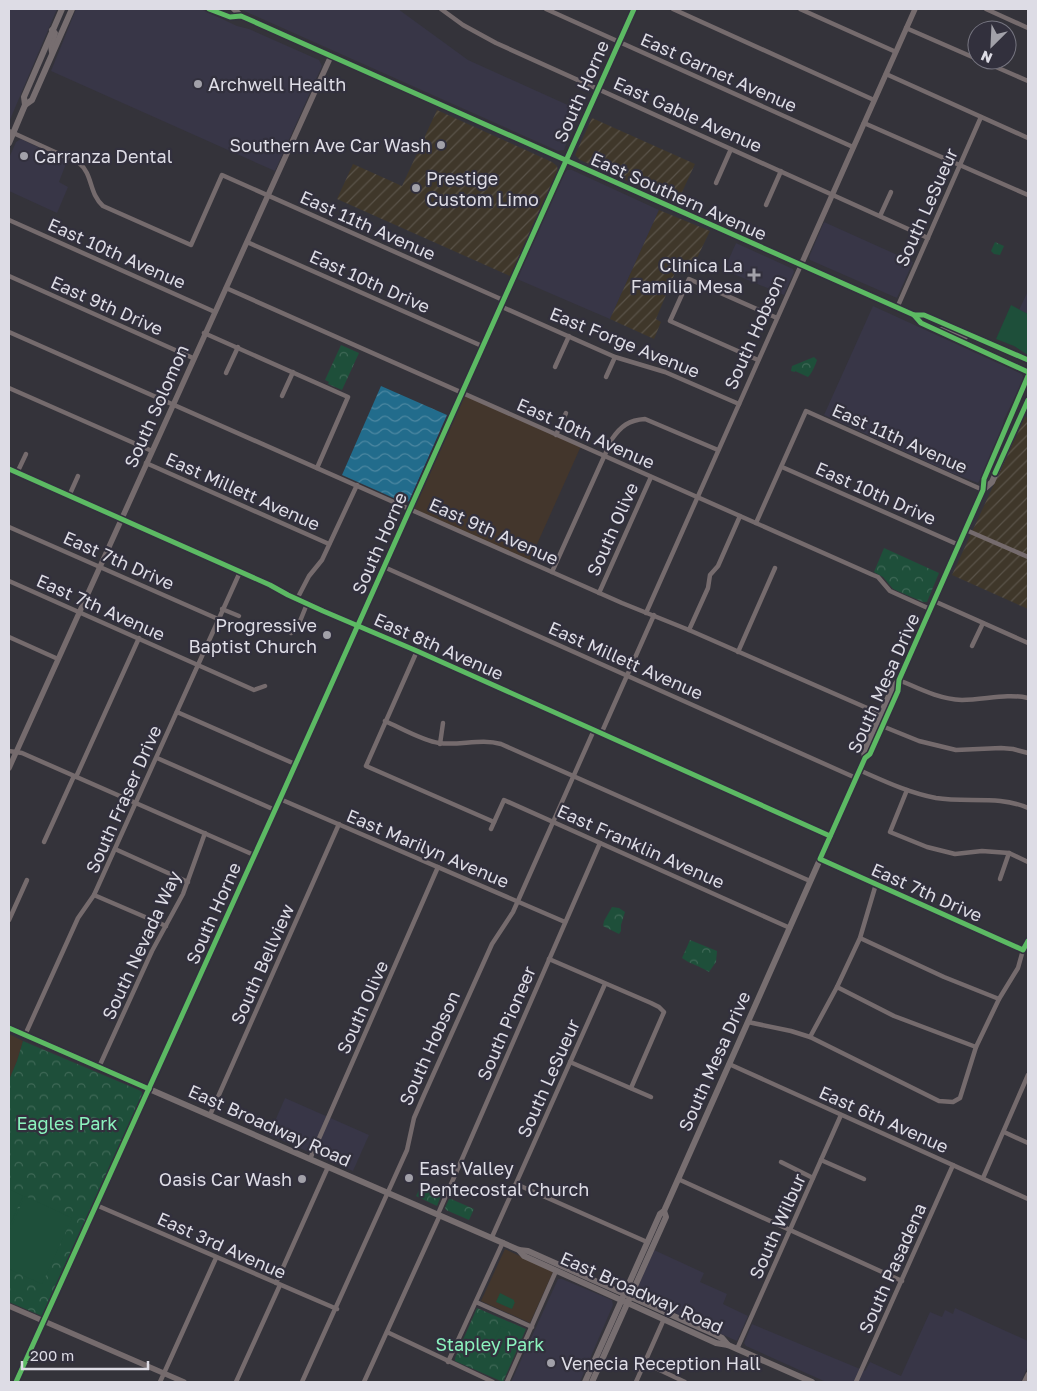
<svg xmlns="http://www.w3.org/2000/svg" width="1037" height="1391" font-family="'Golos Text',sans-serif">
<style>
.built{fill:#383647}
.industrial{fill:url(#industrial-furrows)}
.education{fill:#43362c}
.park{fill:url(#park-crowns)}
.pitch{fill:#1e4f3a}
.water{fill:url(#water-waves)}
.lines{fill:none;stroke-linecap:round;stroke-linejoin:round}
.minor{stroke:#756b6d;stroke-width:4.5}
.tertiary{stroke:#756b6d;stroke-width:5.5}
.secondary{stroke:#776e70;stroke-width:6}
.cycleway-casing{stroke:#32303d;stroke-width:8}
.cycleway{stroke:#5cba63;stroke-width:5}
.poi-dot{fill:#a2a1a9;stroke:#32303d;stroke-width:2}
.labels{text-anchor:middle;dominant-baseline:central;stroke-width:4.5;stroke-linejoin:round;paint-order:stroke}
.street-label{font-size:18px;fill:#dddce5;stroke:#32303d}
.poi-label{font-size:18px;fill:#dddce5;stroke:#32303d;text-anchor:start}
.park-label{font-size:18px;fill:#8bf3be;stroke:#32303d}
</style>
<defs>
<pattern id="industrial-furrows" width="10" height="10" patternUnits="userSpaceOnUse" patternTransform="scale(1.25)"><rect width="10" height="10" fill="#3f372a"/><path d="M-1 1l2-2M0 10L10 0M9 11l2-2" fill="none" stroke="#5a5349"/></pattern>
<pattern id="park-crowns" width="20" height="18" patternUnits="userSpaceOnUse" patternTransform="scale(1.25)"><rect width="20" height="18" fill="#1e4f3a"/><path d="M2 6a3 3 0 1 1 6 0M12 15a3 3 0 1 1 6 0" fill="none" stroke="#3e6856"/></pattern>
<pattern id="water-waves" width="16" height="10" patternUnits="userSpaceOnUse" patternTransform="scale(1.25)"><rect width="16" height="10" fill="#226c8c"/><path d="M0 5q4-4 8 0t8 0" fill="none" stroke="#4c87a1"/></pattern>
</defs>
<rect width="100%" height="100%" fill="#34333a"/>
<g class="built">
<path d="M9,9H57L9,122Z"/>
<path d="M76,9H201L237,26L249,29L319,60L322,66L275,171L51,71Z"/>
<path d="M240,9H398L468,60L581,111L565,147L564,150L558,151Z"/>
<path d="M21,139L67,161L59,182L68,187L57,213L9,191V158L16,142Z"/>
<path d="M567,170H572L659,210L610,319L517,279L562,177Z"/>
<path d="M824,222L913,262L897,298L810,260L809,257Z"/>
<path d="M736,243L793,269L794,272L784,295L724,270Z"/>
<path d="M1028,291V314L1019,310Z"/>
<path d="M873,306L1022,374L1024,379L1004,419L1002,430L987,468L978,483L952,473L824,415Z"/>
<path d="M285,1098L369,1135L353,1171L269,1135Z"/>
<path d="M654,1250L704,1273L700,1282L727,1294L723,1304L748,1316L737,1341L682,1317L669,1309L639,1295L637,1289Z"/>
<path d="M558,1279H562L612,1300L613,1305L580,1382H511Z"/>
<path d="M955,1308L1028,1341V1366L1021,1382H826L746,1346L744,1343L752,1324L865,1371L870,1362L901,1376L930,1312L942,1317L945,1310L953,1314Z"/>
</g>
<g class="industrial">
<path d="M437,110L552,162L557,166L558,171L510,276L337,199L353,164L402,186Z"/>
<path d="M592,118L695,164L677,203L580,160L575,155L576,153Z"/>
<path d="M659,210L710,231L697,258L694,259L688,272L677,268L656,319L661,322L654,339L610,319Z"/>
<path d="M1025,417L1028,418V609L952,575Z"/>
</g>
<g class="education">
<path d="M462,393L581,446L529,562L410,509Z"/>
<path d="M9,1034L23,1041L17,1061L9,1080Z"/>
<path d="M505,1249L553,1272L530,1323L481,1301Z"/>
</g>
<g class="park">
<path d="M995,242L1004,246L1000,255L994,254L991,251Z"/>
<path d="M341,345L359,353L342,390L328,384L329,382L325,380Z"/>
<path d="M814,357L817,360C816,364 811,375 808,377L795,371V372L791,371L792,366Z"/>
<path d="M884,548L939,573L927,602H923L893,589L883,577L874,572Z"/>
<path d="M612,907L619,908L625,912L621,925V931L619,934L603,926L604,921Z"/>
<path d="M690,940L717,951L716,962L709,972C700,966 690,964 682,958Z"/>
<path d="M23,1041L141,1091L143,1095L42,1316L9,1302V1080L17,1061Z"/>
<path d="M422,1184L442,1193L437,1206L416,1196Z"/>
<path d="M449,1199H451L474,1209L469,1220L446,1210L445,1208Z"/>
<path d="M477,1308L526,1329L503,1382L455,1361V1358Z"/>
</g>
<g class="pitch">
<path d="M1011,305L1028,314V355L1014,346L996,339Z"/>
<path d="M9,1189L23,1196L9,1227Z"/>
<path d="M25,1196L72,1218L42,1284L9,1269V1232Z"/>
<path d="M500,1293L514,1300V1302H515L512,1309L496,1302Z"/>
<path d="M501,1326L509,1330L502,1344L494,1341Z"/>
</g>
<path class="water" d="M381,386L447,415L409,501L405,503L342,475Z"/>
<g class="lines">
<g class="minor">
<path d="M441,9L463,25L496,43L928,238"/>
<path d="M546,9L853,147"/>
<path d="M673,9L874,100"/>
<path d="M800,9L896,52"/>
<path d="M986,9L1028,28"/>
<path d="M906,28L977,59"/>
<path d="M980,60L1028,81"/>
<path d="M886,74L1028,138"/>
<path d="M864,123L1028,195"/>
<path d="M9,131L79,163C93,174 89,194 103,206L191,245L222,175L503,300"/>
<path d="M716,183L731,149"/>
<path d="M766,205L781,171"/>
<path d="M880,216L891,192"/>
<path d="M9,220L215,312"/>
<path d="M247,242L482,346"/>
<path d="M9,276L193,358"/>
<path d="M226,288L873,575L878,577L890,591L930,609"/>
<path d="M500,306L615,357L665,372L739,404"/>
<path d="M897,308L981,117"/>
<path d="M9,332L622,603L689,630L883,715"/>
<path d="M204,333L348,397L317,468"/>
<path d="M758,360L670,321L689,279L777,318"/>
<path d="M555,367L569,336"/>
<path d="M226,373L238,347"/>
<path d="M606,377L615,357"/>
<path d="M9,388L152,451"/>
<path d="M282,396L293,372"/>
<path d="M556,435L566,413"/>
<path d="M146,463L329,544"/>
<path d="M782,467L959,545"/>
<path d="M9,469L270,585L288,595L323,611L417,651L594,730L830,836"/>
<path d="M17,473L26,454"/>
<path d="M69,496L78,476"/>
<path d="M756,523L806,411L983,490"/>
<path d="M9,527L218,619"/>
<path d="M966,530L1028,557"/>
<path d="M384,567L856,778"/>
<path d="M552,572L612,439C621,426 629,420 645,419L718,450"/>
<path d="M9,581L254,690L265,686"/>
<path d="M599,593L651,477"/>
<path d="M297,599L309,576L322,560L357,485"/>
<path d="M934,601L1028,643"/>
<path d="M222,609L239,616"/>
<path d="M646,613L801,265"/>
<path d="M689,630L708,588L710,575L718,566L740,516"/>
<path d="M291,633L298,626L307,604"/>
<path d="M9,637L58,659"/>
<path d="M972,646L983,623"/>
<path d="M417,651L366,766L494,822"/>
<path d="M738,652L775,568"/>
<path d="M899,680C920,689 939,699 962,700C985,700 1006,693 1028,698"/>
<path d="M177,712L295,764"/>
<path d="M385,721C401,728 423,741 439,743C459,746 481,738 501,744L810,881"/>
<path d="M882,726L919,741L956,750L1001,748L1013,749L1028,753"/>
<path d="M601,734L654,615"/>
<path d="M440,744L443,723"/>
<path d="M9,751L22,753L254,855"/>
<path d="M157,758L275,810"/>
<path d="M859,770C884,781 909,793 936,798C967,803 999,795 1028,808"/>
<path d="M76,777L139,638"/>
<path d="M907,790L890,832L927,847L955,854L982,851L1009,853L1028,862"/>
<path d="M280,799L565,922"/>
<path d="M491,829L504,800L790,928"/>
<path d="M44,842L74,776"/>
<path d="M115,849L188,882"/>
<path d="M820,859L1023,950"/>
<path d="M1000,879L1009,853"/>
<path d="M94,895L166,926"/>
<path d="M9,920L27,880"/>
<path d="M860,938L944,977L999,999"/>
<path d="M549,959L651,1003L659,1007L664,1012L631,1088"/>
<path d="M837,987L894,1016L976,1047"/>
<path d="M748,1022L791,1031L810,1037L939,1101L953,1102L960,1098L976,1047L999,999L1018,968L1023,950L1028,941"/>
<path d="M25,1035L78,918L94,895L240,572"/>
<path d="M810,1037L837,987L860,938L876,884"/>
<path d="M570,1062L651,1097"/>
<path d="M729,1064L1028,1199"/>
<path d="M99,1067L152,951L183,894L205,833"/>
<path d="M210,1115L339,824"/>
<path d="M1004,1132L1028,1143"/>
<path d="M310,1159L438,867"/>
<path d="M821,1160L864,1179"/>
<path d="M781,1162L813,1178"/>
<path d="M983,1178L1028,1075"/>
<path d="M678,1179L902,1281"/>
<path d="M516,1184L647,1242"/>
<path d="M96,1205L337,1309"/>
<path d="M438,1214L600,843"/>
<path d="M492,1237L605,984"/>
<path d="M276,1283L328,1167"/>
<path d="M476,1302L532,1327"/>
<path d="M387,1332L493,1382"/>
<path d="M737,1349L841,1115"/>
<path d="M448,1362L503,1242"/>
<path d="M645,1363L685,1382"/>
<path d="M160,1382L216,1258"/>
<path d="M236,1382L280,1285"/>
<path d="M302,1382L407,1150L414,1118L424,1095L492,944L513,912L594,730"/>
<path d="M364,1382L440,1215"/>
<path d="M507,1382L556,1271"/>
<path d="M636,1382L664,1319"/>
<path d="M856,1382L953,1165"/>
<path d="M1024,1382L1028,1374"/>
</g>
<g class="tertiary">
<path d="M801,265L915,9"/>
<path d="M9,768L331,56"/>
<path d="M9,1306L184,1382"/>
<path d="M16,1382L280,799L634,9"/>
</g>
<g class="secondary">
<path d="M209,9L230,17L241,16L248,19L914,315L921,323L1028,372"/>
<path d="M234,9L241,16"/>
<path d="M52,30L55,33L51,45L52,52"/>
<path d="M25,105L24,97L62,9"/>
<path d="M9,143L25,105L32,100L72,9"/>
<path d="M914,315H924L1028,360"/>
<path d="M939,330H948L965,337"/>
<path d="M983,490L992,482L1028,400"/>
<path d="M865,758L864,752L892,689L898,681"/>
<path d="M9,1028L519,1250L528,1251L714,1334L722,1338L728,1345"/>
<path d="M519,1250L524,1256L716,1343L728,1345L812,1382"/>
<path d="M585,1382L660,1214L664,1211L865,758L870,754L898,691L899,680L983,490L984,479L1028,376"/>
<path d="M592,1382L666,1217L664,1211"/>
</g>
<defs>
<g id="cycleway">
<path d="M209,9L230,17L241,16L248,19L914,315L921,323L1028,372"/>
<path d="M914,315H924L1028,360"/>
<path d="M1028,376L984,479L983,490L899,680L898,691L870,754L865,758L820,859L1023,950L1028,941"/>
<path d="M9,469L270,585L288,595L323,611L417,651L594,730L830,836"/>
<path d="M995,473L1028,400"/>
<path d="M9,1028L149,1089"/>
<path d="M16,1382L280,799L634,9"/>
</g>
</defs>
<use href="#cycleway" class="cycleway-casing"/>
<use href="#cycleway" class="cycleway"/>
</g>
<g class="poi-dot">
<circle cx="198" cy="84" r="5"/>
<circle cx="441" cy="145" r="5"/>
<circle cx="24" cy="156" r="5"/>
<circle cx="416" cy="188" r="5"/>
<path d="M751.5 267.5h5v5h5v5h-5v5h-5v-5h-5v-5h5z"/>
<circle cx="327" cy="635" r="5"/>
<circle cx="409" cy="1178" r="5"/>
<circle cx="302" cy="1179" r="5"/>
<circle cx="551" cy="1363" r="5"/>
</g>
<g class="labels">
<g class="street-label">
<text transform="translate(719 72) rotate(24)">East Garnet Avenue</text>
<text transform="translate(581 91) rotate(-66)">South Horne</text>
<text transform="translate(688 114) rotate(24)">East Gable Avenue</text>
<text transform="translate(679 196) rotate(24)">East Southern Avenue</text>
<text transform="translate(926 207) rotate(-66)">South LeSueur</text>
<text transform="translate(368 225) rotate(24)">East 11th Avenue</text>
<text transform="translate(117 253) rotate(24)">East 10th Avenue</text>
<text transform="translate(370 281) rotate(24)">East 10th Drive</text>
<text transform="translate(107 305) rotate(24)">East 9th Drive</text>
<text transform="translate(754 332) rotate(-66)">South Hobson</text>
<text transform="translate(625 342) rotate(22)">East Forge Avenue</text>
<text transform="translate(156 406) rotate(-66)">South Solomon</text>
<text transform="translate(586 433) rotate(24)">East 10th Avenue</text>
<text transform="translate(900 438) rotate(24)">East 11th Avenue</text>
<text transform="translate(243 491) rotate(24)">East Millett Avenue</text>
<text transform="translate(876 493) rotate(24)">East 10th Drive</text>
<text transform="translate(612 529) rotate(-66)">South Olive</text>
<text transform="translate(494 531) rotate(24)">East 9th Avenue</text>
<text transform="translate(379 543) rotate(-66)">South Horne</text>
<text transform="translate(119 560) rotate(24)">East 7th Drive</text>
<text transform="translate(101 607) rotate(24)">East 7th Avenue</text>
<text transform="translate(439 646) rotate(24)">East 8th Avenue</text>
<text transform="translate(626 660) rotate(24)">East Millett Avenue</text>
<text transform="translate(883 683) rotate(-66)">South Mesa Drive</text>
<text transform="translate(123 799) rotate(-66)">South Fraser Drive</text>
<text transform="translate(641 846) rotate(24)">East Franklin Avenue</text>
<text transform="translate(428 848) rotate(23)">East Marilyn Avenue</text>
<text transform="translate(927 892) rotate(24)">East 7th Drive</text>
<text transform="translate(213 913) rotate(-66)">South Horne</text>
<text transform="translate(141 945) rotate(-65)">South Nevada Way</text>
<text transform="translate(262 964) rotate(-66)">South Bellview</text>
<text transform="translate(362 1007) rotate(-66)">South Olive</text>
<text transform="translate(506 1023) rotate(-67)">South Pioneer</text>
<text transform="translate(429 1048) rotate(-66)">South Hobson</text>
<text transform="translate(714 1061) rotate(-66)">South Mesa Drive</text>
<text transform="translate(548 1078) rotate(-66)">South LeSueur</text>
<text transform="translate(884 1119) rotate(24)">East 6th Avenue</text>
<text transform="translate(270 1125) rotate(24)">East Broadway Road</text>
<text transform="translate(777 1226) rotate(-66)">South Wilbur</text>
<text transform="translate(222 1245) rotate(24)">East 3rd Avenue</text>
<text transform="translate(892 1268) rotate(-66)">South Pasadena</text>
<text transform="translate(642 1292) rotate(24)">East Broadway Road</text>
</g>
<g class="poi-label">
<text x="208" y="84">Archwell Health</text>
<text x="431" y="145" text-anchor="end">Southern Ave Car Wash</text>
<text x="34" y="156">Carranza Dental</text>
<text x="426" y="178">Prestige<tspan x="426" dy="21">Custom Limo</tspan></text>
<text x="743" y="265" text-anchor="end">Clinica La<tspan x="743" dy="21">Familia Mesa</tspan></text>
<text x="317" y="625" text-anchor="end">Progressive<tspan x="317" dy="21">Baptist Church</tspan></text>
<text x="419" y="1168">East Valley<tspan x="419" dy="21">Pentecostal Church</tspan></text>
<text x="292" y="1179" text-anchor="end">Oasis Car Wash</text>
<text x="561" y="1363">Venecia Reception Hall</text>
</g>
<g class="park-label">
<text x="67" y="1123">Eagles Park</text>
<text x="490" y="1344">Stapley Park</text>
</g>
</g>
<rect width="1037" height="1391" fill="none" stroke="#dddce5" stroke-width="20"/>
<g transform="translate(992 45) rotate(204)"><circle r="24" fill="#32303d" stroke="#767580"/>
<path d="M0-4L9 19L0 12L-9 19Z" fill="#a2a1a9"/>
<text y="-8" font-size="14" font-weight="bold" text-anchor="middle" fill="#dddce5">N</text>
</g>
<path d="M22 1361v8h126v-8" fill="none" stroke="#dddce5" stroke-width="2.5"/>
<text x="30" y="1361" font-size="15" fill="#dddce5" stroke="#32303d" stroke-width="4" paint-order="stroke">200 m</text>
</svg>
